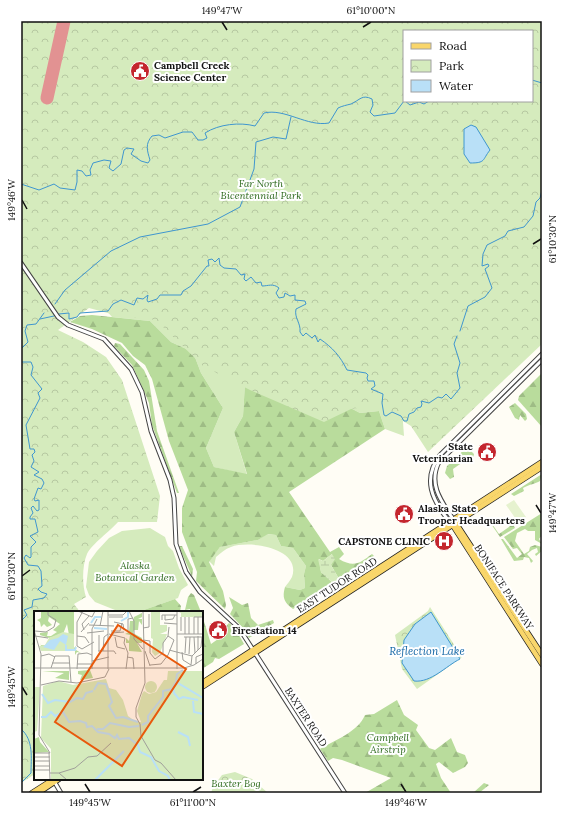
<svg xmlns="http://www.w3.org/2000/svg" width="563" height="814" font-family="Lora,serif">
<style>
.grass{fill:#d5ebbd}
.forest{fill:url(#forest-firs)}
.wetland{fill:url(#wetland-marsh)}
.park{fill:url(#park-crowns);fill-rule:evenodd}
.pitch{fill:#e6f2cf}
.water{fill:#b9e0f7;stroke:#3f96cf}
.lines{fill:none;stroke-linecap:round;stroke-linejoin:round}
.stream{stroke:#3f96cf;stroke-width:1}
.runway{stroke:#e29292;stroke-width:13}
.minor-casing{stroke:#444;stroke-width:5}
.major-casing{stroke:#222;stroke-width:6}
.minor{stroke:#fff;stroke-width:3}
.major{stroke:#f9d66b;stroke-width:4.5}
.ticks{fill:none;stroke:#111;stroke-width:1.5}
.labels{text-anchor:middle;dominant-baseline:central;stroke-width:4;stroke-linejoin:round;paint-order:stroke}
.poi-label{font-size:10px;font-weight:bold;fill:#111;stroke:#fff;text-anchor:start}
.park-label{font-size:10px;font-style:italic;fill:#2f6b1f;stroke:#fff}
.street-label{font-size:10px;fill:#111;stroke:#fff}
.water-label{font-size:11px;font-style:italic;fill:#1768a6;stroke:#fff}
.inset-river{fill:none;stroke:#b9e0f7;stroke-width:2}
.inset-road{fill:none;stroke:#a09f9a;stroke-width:1}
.view{fill:#e8590c;fill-opacity:0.15;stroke:#e8590c;stroke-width:2}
.inset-edge{fill:none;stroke:#111;stroke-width:2}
.neatline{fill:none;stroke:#111;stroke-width:1.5}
.ticks-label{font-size:10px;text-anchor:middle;fill:#111}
</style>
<defs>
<pattern id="forest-firs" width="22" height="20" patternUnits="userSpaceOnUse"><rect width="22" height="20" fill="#b9dc9c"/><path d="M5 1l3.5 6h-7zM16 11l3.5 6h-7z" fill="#9ebc85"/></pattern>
<pattern id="wetland-marsh" width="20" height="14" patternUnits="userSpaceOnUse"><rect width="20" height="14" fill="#d5ebbd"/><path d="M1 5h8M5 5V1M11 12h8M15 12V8" fill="none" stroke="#b6c8a1"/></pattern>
<pattern id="park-crowns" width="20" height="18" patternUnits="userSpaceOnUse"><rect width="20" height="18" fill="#d5ebbd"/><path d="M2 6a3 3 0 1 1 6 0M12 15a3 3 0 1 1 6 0" fill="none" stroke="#b6c8a1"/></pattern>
</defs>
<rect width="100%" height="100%" fill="#fffdf5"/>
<g class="grass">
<path d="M21,253L402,408L404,436L385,429L379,411L360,413L339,402L245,383L243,416L234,432L247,475L214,467L206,448L223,408L201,373L193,352L171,342L150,321L112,317L98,301Z"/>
<path d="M150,528L165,537L168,546L173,551L179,568L188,585L181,590L178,598L138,612H120L95,602L89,595L86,587L89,562L97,551L109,538L122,531Z"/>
<path d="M267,534L276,535L281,546L293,548L306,566L304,574L305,588L300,590L285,587C287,584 290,581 292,577C302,548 250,540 231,547C225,549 221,553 216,557L214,566L209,561L220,547L258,540Z"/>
</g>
<g class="forest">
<path d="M92,315L150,321L171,342L193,352L201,373L223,408L206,448L214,467L247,474L234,432L243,416L245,383L339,402L360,413L379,411L385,429L289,492L330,552L339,547L344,554L339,559C354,568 360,563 372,554L374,556L339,579L331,565L332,554L323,561L319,559L321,572L334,584C327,589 321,591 314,594C307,597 301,605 293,609C284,602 282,598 285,587L300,590L305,588L304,574L306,566L293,548L281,546L276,535L268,534L258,540L220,547L209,562L223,591L226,605L225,609L196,581L197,572L182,532V508L188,490L169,441L152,379L145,365L133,356L122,343L92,329L70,322L80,316Z"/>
<path d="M115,343L120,344L144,370L149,381L157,431L179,493H177L152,425L149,403L144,391L132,365L114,346Z"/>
<path d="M542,373V427L518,400L519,396Z"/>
<path d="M515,403L526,414L527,419L525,421L520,415L519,420L515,418L509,407Z"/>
<path d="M467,447L474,454L473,458L463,462L453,469L454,477L450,479L445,473L447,466Z"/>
<path d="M542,474L540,481C535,484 530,484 523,488L524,491L514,496L511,494Z"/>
<path d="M542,513V535L539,539L542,544L535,540V531H528L525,529L517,533L515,541L524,554L529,551L530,547L535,545L542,547V551L536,556L535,554L538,552L537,548L532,550L527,554L533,561L531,563L529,558L524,557L523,560L514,561L501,539H503L517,558L522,554L517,548L513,549L504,537Z"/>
<path d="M487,518H488L499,534L513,524L515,528L500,537Z"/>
<path d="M179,546H182L193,569L192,577C188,566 183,557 179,546Z"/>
<path d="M191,593L194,595L201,612H191L190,609L185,610L188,597Z"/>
<path d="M229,597L242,605L248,603L251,618L258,625L273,620L274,623L249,638L243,628L230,614L233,608Z"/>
<path d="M175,599L181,606L180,612H138Z"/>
<path d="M202,615L211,644L228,632L226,626L229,623L235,628L244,644L219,659L215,658L213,662L202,669Z"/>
<path d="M397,700L404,715L418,725L416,730L429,748L435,750L451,738L457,752L465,755L468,763L465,767L453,773L439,762L436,764L441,778L451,793H365L391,778L342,760L333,758L328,761L320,749C335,740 358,732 365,715L374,714Z"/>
<path d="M484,783L489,785L479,793H473Z"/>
</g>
<path class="wetland" d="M332,554L335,559L331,565L339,579L338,583L334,584L321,572L318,559L323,561Z"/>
<g class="park">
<path d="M21,21H542V344L428,452L411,426L377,405L351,409L324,422L250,390L203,366L156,320L115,315L89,308L58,330L83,342L106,357L122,380L160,496L157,522H118C110,531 92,544 87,554C82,566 82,585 86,597L74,604L80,612H35V774L21,783ZM404,31H532V101H404Z"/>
<path d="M430,607L462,657L417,689L402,669L395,635L428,611Z"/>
<path d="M235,772L252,779L268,793H211L213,787L222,775Z"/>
</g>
<path class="pitch" d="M514,500L526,517L518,522L506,505Z"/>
<g class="water">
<path d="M471,125L476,127L490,150C482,160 486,163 470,163L464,154V129Z"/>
<path d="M431,612L460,659C446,666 431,683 414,681L402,663L404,640L415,624Z"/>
</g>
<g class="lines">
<g class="stream">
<path d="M532,80L542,83"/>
<path d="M405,101L410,105L419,102L424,104L429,101"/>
<path d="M21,184L39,190L54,184L60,188L75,190L77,182V170L82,171L86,176L91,175L90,170L93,163L104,160L111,161L109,168L113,171L121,164L124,150L127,148L134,149L131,154L141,161L148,163L150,160C147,150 145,144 152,136L159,135L165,138L183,132H192L198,140H203L207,138L205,133C219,124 240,122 255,126L264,113C285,108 307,127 329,123L338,108C342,106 347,105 351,104C360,100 362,94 372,99L373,105L370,112L374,116L395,113L404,101"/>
<path d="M55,304L65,290L111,251L140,237L208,224L240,207L254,169L256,142L273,137L286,139L291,117"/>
<path d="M59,314L69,313V319L77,317L80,313L108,311L113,304L121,300L134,305L137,298L143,299L148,295L147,300L148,302L157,299L160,295H181L183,291L191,286L207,266H209L208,260L212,259L215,262L219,258L220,265L224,268L236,269L241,275L245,274L244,279L246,281L251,277L256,283L261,282L262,286C268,286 273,283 279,288L276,293L279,298L284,297L285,293L290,296L295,295V300L305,301L306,304L296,309C294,318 301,323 300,332L303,336L306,333L312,338L315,335L318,342L320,339C333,348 340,356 347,370L366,373L368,375L367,378L368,381H374L375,386L371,389L383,394L382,403L384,415L386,416L392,412L401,416L404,421H407L409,414L414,412L417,408L421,407L422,404L421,401L429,403L438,397L442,398L446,394L451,399L460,388L457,373L460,363L454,344L457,336"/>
<path d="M40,319L54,316"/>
<path d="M460,331L468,306L485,297L492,288L485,269L489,266L488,264L482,266L483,254L487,245L505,236L508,231L524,227L533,216L536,202L540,198L542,190"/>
<path d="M21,349L28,342L25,331L27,325L36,324L44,313"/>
<path d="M21,362H31L33,367L31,375L42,389L38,393L40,398L26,425L30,449H34L35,452L32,455L34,461L31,467L39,472L34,475L42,479L44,483L41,489L38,488L34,499L35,501L39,500V510L37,511L33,506L31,508L33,513L30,517V519H35L38,532L30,536L36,542L31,547V557L30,558L26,555L24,558L28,565L38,566L41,571L42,586L38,589L41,592L47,594L44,598L33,600L32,607L24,610L27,615L21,621"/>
<path d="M21,729C34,740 31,758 31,773L21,783"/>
</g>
<path class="runway" d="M47,98L64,21"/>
<defs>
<g id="minor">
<path d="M21,263L58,317L68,325L104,339L131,369L142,392L151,431L170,480L174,498L176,544L186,572L200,592L239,628L345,793"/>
<path d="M453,519C441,501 428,484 439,462L542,360"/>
<path d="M449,521C432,500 422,479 440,455L542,354"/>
<path d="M54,781L61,793"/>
</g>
<g id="major">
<path d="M455,522L542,655"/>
<path d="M452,524L542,664"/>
<path d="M202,683L542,462"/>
<path d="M202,687L542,467"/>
<path d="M32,793L54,779"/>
<path d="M38,793L59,779"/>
</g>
</defs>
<use href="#minor" class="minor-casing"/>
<use href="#major" class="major-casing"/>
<use href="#minor" class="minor"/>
<use href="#major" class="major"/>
</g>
<path class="ticks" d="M222,22L227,30M363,27L371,22M22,200L27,209M533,244L541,239M536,505L541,513M22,576L30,570M22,687L27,695M85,784L90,792M401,784L406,792M193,792L201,787"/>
<defs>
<symbol id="civic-disc" viewBox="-11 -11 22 22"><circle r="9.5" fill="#c4262e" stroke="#fff"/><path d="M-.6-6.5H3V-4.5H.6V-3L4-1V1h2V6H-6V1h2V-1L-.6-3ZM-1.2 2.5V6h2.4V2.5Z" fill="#fff"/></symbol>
<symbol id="hospital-disc" viewBox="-11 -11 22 22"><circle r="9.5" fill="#c4262e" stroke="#fff"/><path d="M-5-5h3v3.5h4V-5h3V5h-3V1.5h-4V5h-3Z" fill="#fff"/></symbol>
</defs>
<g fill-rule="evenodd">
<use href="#civic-disc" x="129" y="60" width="22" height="22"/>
<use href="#civic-disc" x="476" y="441" width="22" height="22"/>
<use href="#civic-disc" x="393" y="503" width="22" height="22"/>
<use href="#hospital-disc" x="433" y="530" width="22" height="22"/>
<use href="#civic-disc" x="207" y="619" width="22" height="22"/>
</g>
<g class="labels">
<g class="poi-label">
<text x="154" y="65">Campbell Creek<tspan x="154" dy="12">Science Center</tspan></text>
<text x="473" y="446" text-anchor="end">State<tspan x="473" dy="12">Veterinarian</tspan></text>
<text x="418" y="508">Alaska State<tspan x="418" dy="12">Trooper Headquarters</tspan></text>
<text x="430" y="541" text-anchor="end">CAPSTONE CLINIC</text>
<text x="232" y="630">Firestation 14</text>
</g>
<g class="park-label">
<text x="261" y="183">Far North<tspan x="261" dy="12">Bicentennial Park</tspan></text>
<text x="135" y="565">Alaska<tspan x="135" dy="12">Botanical Garden</tspan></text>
<text x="388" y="737">Campbell<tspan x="388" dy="12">Airstrip</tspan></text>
<text x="236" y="783">Baxter Bog</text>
</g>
<g class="street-label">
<text transform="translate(337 585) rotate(-33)">EAST TUDOR ROAD</text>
<text transform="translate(504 587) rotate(57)">BONIFACE PARKWAY</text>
<text transform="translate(306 717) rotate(57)">BAXTER ROAD</text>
</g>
<g class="water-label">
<text x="427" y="651">Reflection Lake</text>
</g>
</g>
<g transform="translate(34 611)">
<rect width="169" height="169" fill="#fffdf5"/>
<path d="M111 76a6 6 0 1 1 12 0a6 6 0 1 1-12 0Z" fill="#d5ebbd"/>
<path d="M7,0H40V37L42,35V39L47,42L43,41L41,44V39L8,38L6,31L7,34H12L14,31L35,24L33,13L29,23L15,27L6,24V22L14,21L13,25H17L23,21L19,19L26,13L15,6L14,10L18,14L13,16L10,13L7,16L6,11L3,9L7,7ZM108,2V6L104,8H108V14L105,10L104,19H100L99,22L108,27V32H103L108,41L95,40V32H92V27L95,30L96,24L91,23L95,21L96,10H99L100,6ZM56,59L59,67L46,69L48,64L44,63V60ZM8,60H35V69L21,67L30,62ZM5,126L6,131L15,141L0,142V128Z" fill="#b9dc9c"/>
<path d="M117,0H126V14H133V20L126,23H133L126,42L121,45L118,41L119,28L117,27ZM143,0H169V6H147V2ZM29,21L40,23V40H7L5,35L11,34L15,27ZM134,60H169V169H17V138L7,127L9,75L24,70L39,74L72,68L75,77L82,79L89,89L94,105L102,111H107L103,100L108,83L110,80L115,83L122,81L130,69H133ZM0,76H6L3,120L0,121Z" fill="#d5ebbd"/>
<path d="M29,23L34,25L32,34L26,30L20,39L9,36L16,29L24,27Z" fill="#b9e0f7"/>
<path class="inset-river" d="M87,10L94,6V1M57,12L61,6H67M60,17L73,18M32,34V39H41L42,36M142,71L143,63L149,59M139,76L140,82L145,88L149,86L164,89M60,79L64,72L72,73L78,91L75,95L82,107L89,106L104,111M8,83L14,92L21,89L36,91L43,87L49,88L52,82L59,80M159,90L160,101L169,103M7,106H12L17,101L21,105L29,101L35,111L46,110L52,112L53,116L58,115L64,121L75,123L81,127L83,124L85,128L95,127L104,134L106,141L117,146L125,160L134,165L136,169M108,114L114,111V105L129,86V80L138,78L142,71L169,87M63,118H69L76,112L95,116L105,115M144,121L154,126L156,135M61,169L90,140"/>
<path class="inset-road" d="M44,0L58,6L61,0M49,0L43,11V35L48,38L60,31M95,0L100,10V28L109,38M109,0L111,72L102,97V106L106,113L107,125L121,149L127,152L142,169M74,4H89L93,0M131,4V9L139,8L141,4M75,6H89M147,6V20M155,6V23M164,6V23M128,9V4H143M80,11L89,13L90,19M130,12L143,13M55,14L80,15M66,15L69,0M109,17L115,16V3M0,19L7,43L5,124L16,142M50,19L48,13L55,5M1,20L12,21L20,16L22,9L14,4V0M77,20H86L88,12M47,21L55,12M94,21V8L99,7M53,22L70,20M77,22L90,21M75,23L91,27L90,32L94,42L92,58M143,23H169M151,23V6M160,23V6H169M65,24V40M1,25L14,27M43,25L51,26L55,32M164,25V39M81,26L83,36L91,38M150,26H168M160,26L161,42M109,29L116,30V42L121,48M135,39L158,45M64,40H80L82,43M69,40L70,26L74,23M111,40L116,55M148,41L149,49L157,54L158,45L167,36L168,26M151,42L152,26M155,43L156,26M7,45L15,43L21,46M93,46L99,47L100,58M121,48L129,42V32L134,25L135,16M58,50L75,46M18,52H36M43,53H58M162,53V46L169,43M116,54L127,53L134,44L140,29L134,25M0,57H150L160,54L169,48M17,57L21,45H35L37,71M43,58L44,43L53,42L58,44M58,58V18L63,8M74,58V0M143,58V0M7,74L25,70L43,72L71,66L75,58M15,141L16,169M0,142H16M0,146H16M0,150H16M0,155H16M0,159H16M16,162H25L33,169M25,162L41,157L54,146L63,145L77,132"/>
<path class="view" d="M84,14L152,58L88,155L21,111Z"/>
<rect width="169" height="169" class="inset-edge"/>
</g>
<rect width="563" height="814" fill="none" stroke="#ffffff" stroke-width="44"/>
<rect x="403" y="30" width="130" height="72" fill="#ffffff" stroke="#a0a0a0"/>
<rect x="411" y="43" width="20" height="6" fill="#f9d66b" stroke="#a0a0a0"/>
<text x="439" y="50" font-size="12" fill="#111111">Road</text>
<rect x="411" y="60" width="20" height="12" fill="url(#park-crowns)" stroke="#a0a0a0"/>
<text x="439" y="70" font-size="12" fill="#111111">Park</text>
<rect x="411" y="80" width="20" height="12" fill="#b9e0f7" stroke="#a0a0a0"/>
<text x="439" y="90" font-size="12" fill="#111111">Water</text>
<rect x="22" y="22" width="519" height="770" class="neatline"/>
<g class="ticks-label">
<text x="222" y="14">149°47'W</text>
<text x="371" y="14">61°10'00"N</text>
<text transform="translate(11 200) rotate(-90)" y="4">149°46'W</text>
<text transform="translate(552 239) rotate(-90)" y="4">61°10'30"N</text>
<text transform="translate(552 513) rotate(-90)" y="4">149°47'W</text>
<text transform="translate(11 576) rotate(-90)" y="4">61°10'30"N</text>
<text transform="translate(11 687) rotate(-90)" y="4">149°45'W</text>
<text x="90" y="806">149°45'W</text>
<text x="193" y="806">61°11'00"N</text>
<text x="406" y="806">149°46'W</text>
</g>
</svg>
